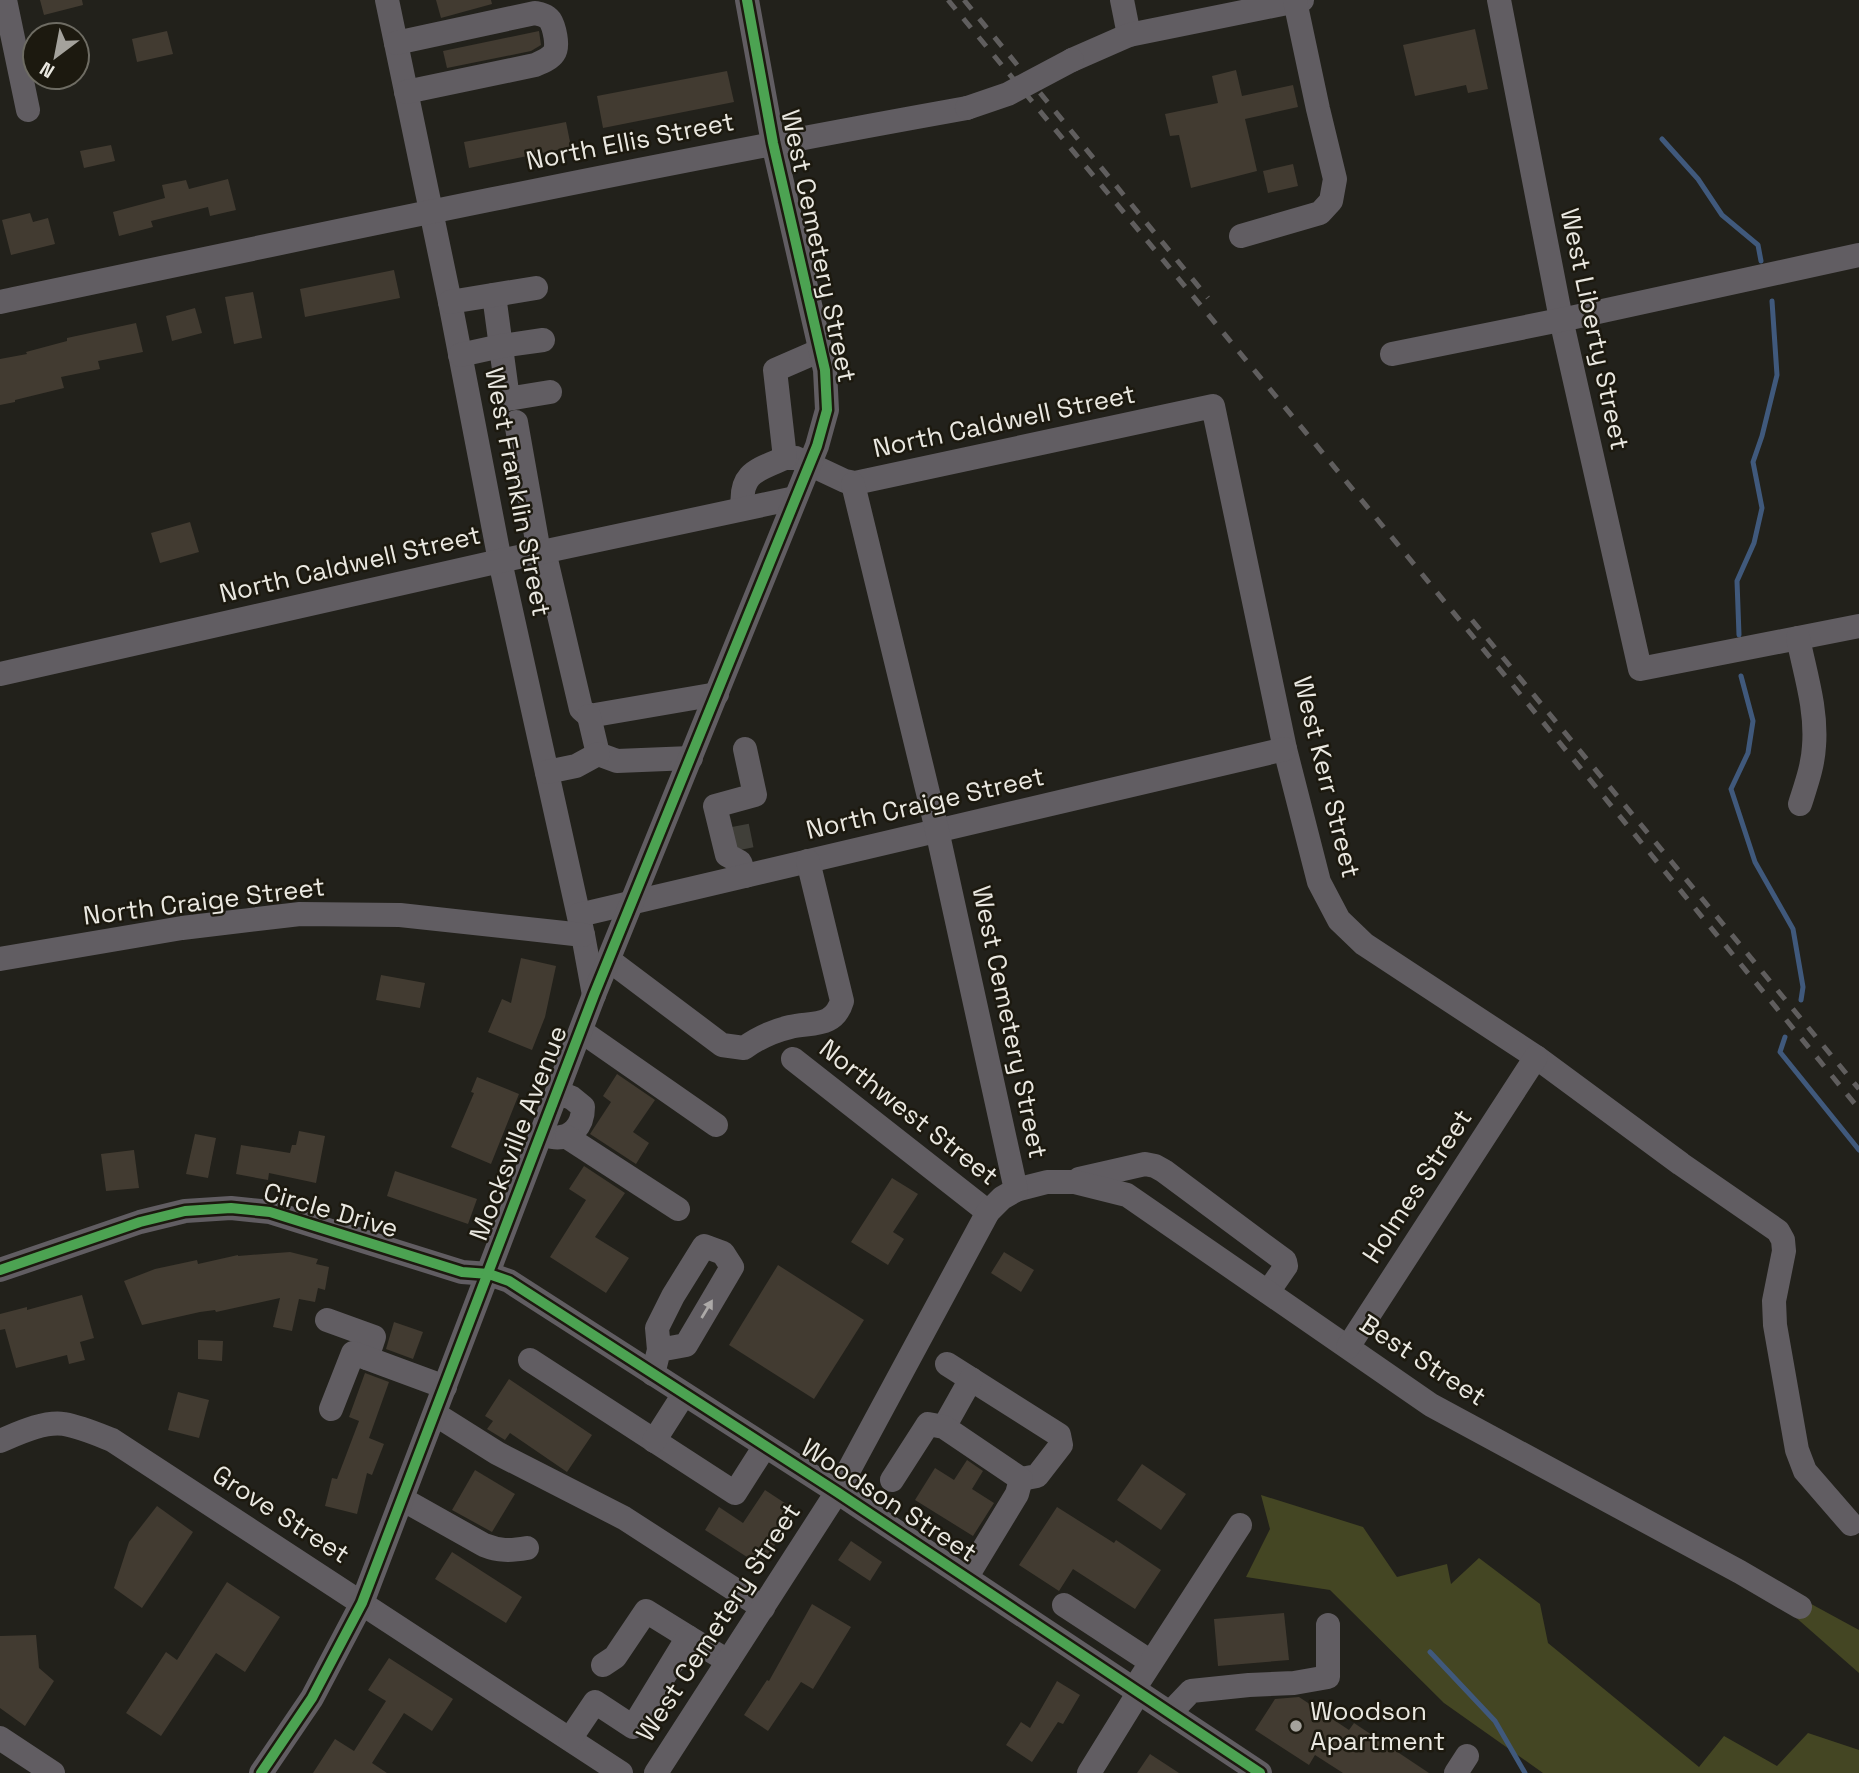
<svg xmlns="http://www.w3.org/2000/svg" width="1859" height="1773" font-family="'Space Grotesk',sans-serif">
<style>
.green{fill:#444623}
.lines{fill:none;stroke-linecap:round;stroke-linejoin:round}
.stream{stroke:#40597c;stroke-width:5}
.building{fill:#423b31}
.minor-tunnel{stroke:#403f39;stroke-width:24;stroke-dasharray:24 12;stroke-linecap:butt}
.minor{stroke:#615d62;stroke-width:24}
.rail{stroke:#605e5e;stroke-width:5;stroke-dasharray:12 12;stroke-linecap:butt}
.minor-bridge{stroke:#615d62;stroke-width:24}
.cycleway-casing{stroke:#1c190f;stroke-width:15}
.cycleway{stroke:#4ca352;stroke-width:10}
.oneway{fill:#aca9a8}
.poi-dot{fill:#a4a29c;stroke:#1c190f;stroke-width:2.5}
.labels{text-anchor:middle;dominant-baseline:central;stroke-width:5;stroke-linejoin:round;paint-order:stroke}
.street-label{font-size:26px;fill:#eae8e1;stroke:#1c190f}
.poi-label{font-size:26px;fill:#eae8e1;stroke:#1c190f;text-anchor:start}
</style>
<rect width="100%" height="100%" fill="#22211b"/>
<g class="green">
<path d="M1261,1495L1363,1527L1397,1577L1447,1564L1451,1584L1479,1558L1540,1604L1548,1643L1699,1767L1724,1736L1777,1766L1808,1733L1859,1750V1773H1543L1444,1703L1330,1590L1246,1577L1270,1529Z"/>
<path d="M1802,1599L1859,1630V1673L1793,1615Z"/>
</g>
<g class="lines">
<g class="stream">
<path d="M1662,139L1698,179L1722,215L1758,245L1761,261"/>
<path d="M1739,635L1737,581L1754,543L1762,508L1753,462L1762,436L1777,375L1772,301"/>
<path d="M1741,676L1753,721L1748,753L1731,789L1755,862L1793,929L1803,987L1801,1000"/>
<path d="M1785,1037L1780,1052L1859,1150"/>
<path d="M1430,1652L1495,1721L1525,1773"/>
</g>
</g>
<g class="building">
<path d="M40,0H82L83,5L44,15Z"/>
<path d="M436,0H491L492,4L441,18Z"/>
<path d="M1475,29L1488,89L1468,93L1466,85L1415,96L1403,45Z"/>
<path d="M167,31L173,54L137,62L132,39Z"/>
<path d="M539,31L541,45L531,51L447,68L443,51Z"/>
<path d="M1236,70L1242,96L1293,85L1298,107L1245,119L1257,171L1191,188L1179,135L1170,136L1165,114L1218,103L1212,76Z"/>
<path d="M727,71L734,102L603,128L597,96Z"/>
<path d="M566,122L571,147L469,168L464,142Z"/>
<path d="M111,145L115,161L84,168L80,151Z"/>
<path d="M1293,164L1298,186L1268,193L1263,171Z"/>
<path d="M228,179L236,210L210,216L208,207L151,221L153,227L119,236L113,212L165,198L162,185L186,180L189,189Z"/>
<path d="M30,213L33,222L48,218L55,244L11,255L2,220Z"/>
<path d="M394,270L400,298L305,317L300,289Z"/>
<path d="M253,292L262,338L234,344L225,297Z"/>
<path d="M195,308L202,333L172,341L166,316Z"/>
<path d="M136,323L143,352L98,361L100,369L61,377L64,388L15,400V402L0,405V359L27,354L26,352L67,341V338Z"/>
<path d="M190,522L199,552L160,563L151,533Z"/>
<path d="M521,958L556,966L545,1017L532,1050L488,1032L502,999L511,1003Z"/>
<path d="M381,975L425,983L420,1008L376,1000Z"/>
<path d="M617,1074L655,1100L633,1132L649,1143L636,1164L590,1134L611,1102L603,1096Z"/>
<path d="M477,1077L519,1094L491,1164L451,1147L474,1093L471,1092Z"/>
<path d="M299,1131L325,1136L316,1183L269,1173L268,1180L236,1174L241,1145L290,1153L292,1145H296Z"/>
<path d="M195,1134L216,1138L208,1178L186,1174Z"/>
<path d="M134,1150L139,1188L106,1191L101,1154Z"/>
<path d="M584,1166L625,1193L595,1237L629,1258L606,1293L550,1257L586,1200L569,1189Z"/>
<path d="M395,1171L477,1199L468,1224L387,1196Z"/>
<path d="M892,1178L918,1194L893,1232L904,1239L888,1265L851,1242Z"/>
<path d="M290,1252L318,1259L316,1264L329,1267L325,1290L318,1288L315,1302L299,1299L292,1331L273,1327L280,1298L216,1312L215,1310L200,1312L142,1325L124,1281L155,1269L197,1260L198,1264L238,1255V1256Z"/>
<path d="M1004,1252L1034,1270L1021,1292L991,1273Z"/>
<path d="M778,1265L864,1320L814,1399L729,1345Z"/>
<path d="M82,1295L94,1338L80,1342L85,1360L69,1364L67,1355L16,1368L5,1329L0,1330V1314L27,1307V1310Z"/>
<path d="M394,1322L423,1332L413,1359L386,1349Z"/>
<path d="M198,1340L223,1341L222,1361L198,1359Z"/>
<path d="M365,1373L389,1382L369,1438L384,1444L372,1475L367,1473L357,1514L325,1506L332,1478L337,1479L359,1421L349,1417Z"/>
<path d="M509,1379L592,1435L567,1472L510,1433L505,1440L487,1429L493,1421L485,1416Z"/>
<path d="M178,1392L209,1400L199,1438L168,1430Z"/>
<path d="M967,1460L983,1471L972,1489L994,1503L973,1536L915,1500L935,1468L954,1480Z"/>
<path d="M1142,1464L1186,1494L1161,1530L1117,1500Z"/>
<path d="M475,1470L515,1494L492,1532L452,1510Z"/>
<path d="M765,1490L797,1511L761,1566L705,1530L719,1507L743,1523Z"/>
<path d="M157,1506L193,1532L142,1608L114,1588L129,1542Z"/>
<path d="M1057,1507L1114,1543L1116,1540L1161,1570L1135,1609L1073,1569L1059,1591L1019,1565Z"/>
<path d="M851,1541L882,1562L870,1581L838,1560Z"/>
<path d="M452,1552L522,1597L506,1623L435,1579Z"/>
<path d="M227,1582L280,1617L245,1672L216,1653L161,1736L126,1713L166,1652L177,1660Z"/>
<path d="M812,1604L851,1627L813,1689L801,1682L768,1731L744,1715L767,1680L769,1681Z"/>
<path d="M1284,1613L1289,1660L1218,1666L1214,1619Z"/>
<path d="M36,1635L39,1668L54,1681L25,1726L0,1708V1636Z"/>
<path d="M389,1658L453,1699L432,1731L404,1713L372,1763L387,1773H313L335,1739L354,1751L386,1701L368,1690Z"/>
<path d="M1057,1681L1080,1695L1063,1724L1058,1722L1032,1762L1006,1745L1021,1722L1030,1728Z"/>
<path d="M1299,1697L1349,1730L1354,1723L1429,1773H1343L1315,1755L1309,1765L1255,1730L1275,1699Z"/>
<path d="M1150,1754L1179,1773H1137Z"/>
</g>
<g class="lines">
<path class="minor-tunnel" d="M737,826L742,851"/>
<g class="minor">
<path d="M5,0L28,110"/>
<path d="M387,0L450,302L500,561L583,935L594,995"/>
<path d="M1122,0L1129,35"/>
<path d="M1499,0L1561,319L1640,669L1859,626"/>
<path d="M396,43L535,13C540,14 546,15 550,20C554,26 559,46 554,53C550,59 542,62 535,65L406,92"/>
<path d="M1072,60L1129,35L1302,0"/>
<path d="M1241,236L1320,213L1331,201L1335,179L1318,109L1295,1"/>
<path d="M494,295L508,399L550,392"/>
<path d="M0,302C322,234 643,166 967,108"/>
<path d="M450,302L536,288"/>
<path d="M1392,354L1575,317L1859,255"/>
<path d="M460,355L501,346L543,340"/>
<path d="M516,422L539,552"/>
<path d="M785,458H796L845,481L855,483L1213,406L1285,749L1319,882L1339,920L1364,944L1536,1057L1681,1164L1778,1231L1783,1240L1784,1251L1774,1301L1775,1325L1797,1450L1805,1471L1851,1524"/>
<path d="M743,508C739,473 757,470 785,458L775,370L821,350"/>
<path d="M544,551L581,709L589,716L717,694"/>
<path d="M1798,638C1805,673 1817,709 1814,746C1813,766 1806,785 1800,804"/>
<path d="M0,674L500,561L795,498"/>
<path d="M589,716L598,754L617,761L691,758"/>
<path d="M547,772L576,766L598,754"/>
<path d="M745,876L740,862L727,855L715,806L755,795L745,749"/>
<path d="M579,915L1285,749"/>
<path d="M0,959L182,928L300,914L400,915L583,935"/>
<path d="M609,960L722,1045L744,1048C758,1038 773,1031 790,1027C812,1022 834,1028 842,1001L808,861"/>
<path d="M581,1031L716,1125"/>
<path d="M793,1059L988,1212"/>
<path d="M552,1137C571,1140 583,1126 583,1107L572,1098L557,1092"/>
<path d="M567,1137L678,1209"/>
<path d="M1079,1179L1145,1164L1155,1166L1164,1171L1285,1261L1286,1266L1268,1292"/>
<path d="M1016,1190L1047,1182H1075L1127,1195L1431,1405L1740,1572L1800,1607"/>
<path d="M0,1270L140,1222L185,1211L231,1208L270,1212L462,1272L489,1274L509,1281L837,1492L1260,1773"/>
<path d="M327,1320L374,1337L367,1358"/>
<path d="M1348,1347L1536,1057"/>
<path d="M530,1360L735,1493L765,1446"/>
<path d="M947,1364L1059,1435L1061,1445L1037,1476L1021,1479"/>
<path d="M653,1374L659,1350L657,1328L673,1296L704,1246L723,1253L732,1267L686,1345L659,1350"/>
<path d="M331,1409L353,1353L445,1387"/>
<path d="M435,1414L497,1453L624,1518L763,1608"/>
<path d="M944,1427L971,1379"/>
<path d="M0,1441C19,1433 44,1421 64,1424C81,1427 97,1434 112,1440L621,1773"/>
<path d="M654,1441L684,1394"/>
<path d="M892,1480L928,1424L944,1427L1021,1479L1017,1494L966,1578"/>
<path d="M402,1499L484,1545C499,1551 510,1551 527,1548"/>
<path d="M1064,1605L1151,1662"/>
<path d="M603,1665L615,1657L646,1611L688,1637"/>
<path d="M1134,1689L1240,1525"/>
<path d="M1170,1713L1191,1691L1249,1685L1294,1683L1328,1677V1625"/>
<path d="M0,1738L53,1773"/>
<path d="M570,1739L595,1702L633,1727L688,1637L728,1661"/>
<path d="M261,1773L312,1698L362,1603L594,995L817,446L827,410L825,370L773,143L747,0"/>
<path d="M656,1773L837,1492L988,1212L1002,1198L1016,1190L937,830L853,484"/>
<path d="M1089,1773L1139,1692"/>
<path d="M1456,1773L1467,1756"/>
</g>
<g class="rail">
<path d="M948,0L1341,475L1859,1109"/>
<path d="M964,0L1208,298"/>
<path d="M1472,620L1859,1089"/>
</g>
<path class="minor-bridge" d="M967,108L1008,94L1072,60"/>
<defs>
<g id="cycleway">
<path d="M0,1270L140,1222L185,1211L231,1208L270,1212L462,1272L489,1274L509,1281L837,1492L1260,1773"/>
<path d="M261,1773L312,1698L362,1603L594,995L817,446L827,410L825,370L773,143L747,0"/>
</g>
</defs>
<use href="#cycleway" class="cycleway-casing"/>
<use href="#cycleway" class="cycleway"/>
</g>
<defs><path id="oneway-solid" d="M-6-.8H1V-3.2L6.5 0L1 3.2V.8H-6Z" transform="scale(1.75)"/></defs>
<use class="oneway" href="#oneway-solid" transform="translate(707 1309) rotate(-59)"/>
<circle class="poi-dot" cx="1296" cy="1726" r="7"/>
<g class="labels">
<g class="street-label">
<text transform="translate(630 141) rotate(-11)">North Ellis Street</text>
<text transform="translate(819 246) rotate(78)">West Cemetery Street</text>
<text transform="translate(1595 329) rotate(78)">West Liberty Street</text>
<text transform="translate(1004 421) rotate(-12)">North Caldwell Street</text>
<text transform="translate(518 492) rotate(79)">West Franklin Street</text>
<text transform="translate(350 564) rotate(-13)">North Caldwell Street</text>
<text transform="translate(1327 777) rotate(76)">West Kerr Street</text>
<text transform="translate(925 803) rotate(-13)">North Craige Street</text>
<text transform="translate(204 901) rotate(-7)">North Craige Street</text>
<text transform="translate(1010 1022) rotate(78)">West Cemetery Street</text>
<text transform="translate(909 1112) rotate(38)">Northwest Street</text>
<text transform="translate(518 1133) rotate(-69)">Mocksville Avenue</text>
<text transform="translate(1417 1186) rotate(-57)">Holmes Street</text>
<text transform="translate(331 1210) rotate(16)">Circle Drive</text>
<text transform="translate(1423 1360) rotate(33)">Best Street</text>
<text transform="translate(889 1500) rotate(33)">Woodson Street</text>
<text transform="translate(281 1514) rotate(33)">Grove Street</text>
<text transform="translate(718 1622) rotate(-57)">West Cemetery Street</text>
</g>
<g class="poi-label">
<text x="1310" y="1711">Woodson<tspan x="1310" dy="30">Apartment</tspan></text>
</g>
</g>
<g transform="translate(56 56) rotate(212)"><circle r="33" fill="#1c190f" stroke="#6e6c63" stroke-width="2"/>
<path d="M0-5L12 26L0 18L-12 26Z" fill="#a4a29c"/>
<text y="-10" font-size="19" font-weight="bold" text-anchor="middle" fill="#eae8e1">N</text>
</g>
</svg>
